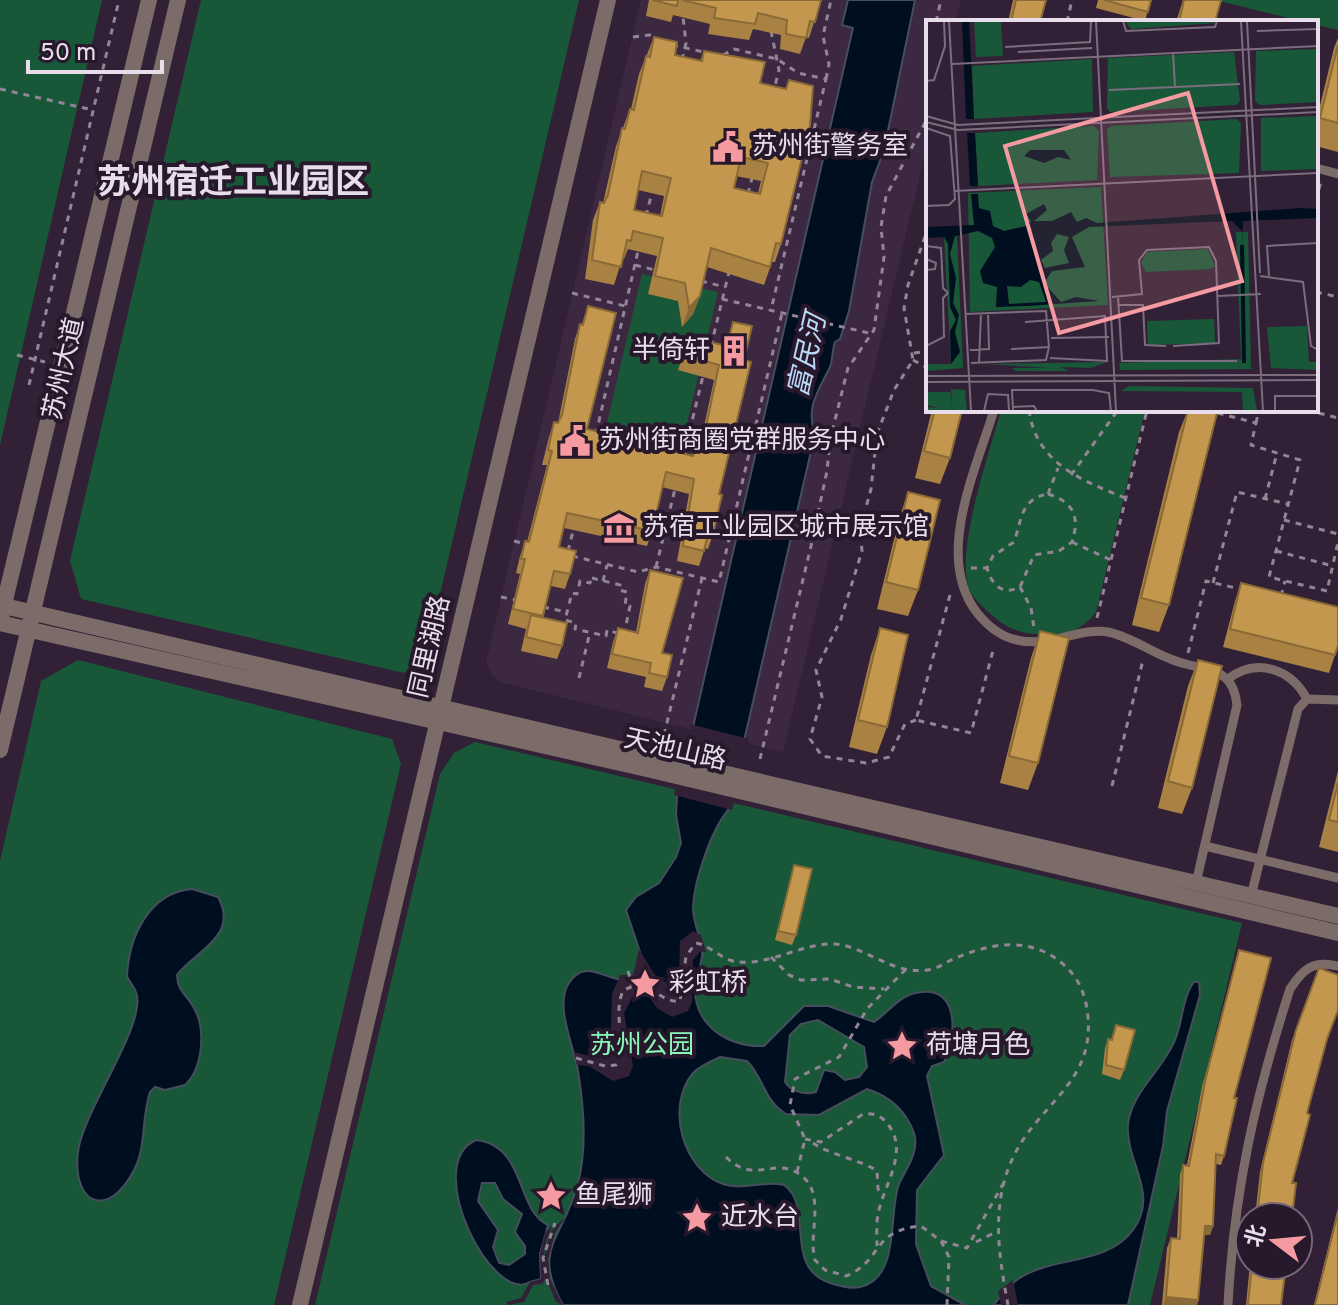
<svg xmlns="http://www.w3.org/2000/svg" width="1338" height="1305" font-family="Overpass,'Noto Sans SC',sans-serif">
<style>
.built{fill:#3d2842}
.green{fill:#185838}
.water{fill:#000f1f;stroke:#464d5c;stroke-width:2;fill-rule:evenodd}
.pier{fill:#322136}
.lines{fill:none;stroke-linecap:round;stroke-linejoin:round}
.path{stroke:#938596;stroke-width:3;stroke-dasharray:6 6;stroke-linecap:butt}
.service{stroke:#7b6c69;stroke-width:9}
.tertiary{stroke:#7b6c69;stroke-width:16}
.wall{fill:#a98243;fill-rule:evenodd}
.shaded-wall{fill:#896a37}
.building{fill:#c4974e;stroke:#896a37;stroke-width:2;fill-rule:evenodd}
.labels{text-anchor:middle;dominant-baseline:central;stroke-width:8;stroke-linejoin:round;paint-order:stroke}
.poi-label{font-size:26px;fill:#e8ddeb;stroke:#28182c;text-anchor:start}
.street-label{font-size:26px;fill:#e8ddeb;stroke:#28182c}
.park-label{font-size:26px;fill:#88f7b8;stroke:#28182c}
.water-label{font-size:28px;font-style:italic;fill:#bad9f8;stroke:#28182c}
.district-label{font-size:34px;font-weight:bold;fill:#e8ddeb;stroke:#28182c}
.inset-river{fill:none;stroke:#000f1f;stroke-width:4}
.inset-road{fill:none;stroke:#7b6c7e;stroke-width:2}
.view{fill:#f49aa0;fill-opacity:0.15;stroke:#f49aa0;stroke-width:4}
.inset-edge{fill:none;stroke:#e8ddeb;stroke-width:4}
</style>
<rect width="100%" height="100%" fill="#322136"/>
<path class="built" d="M641,0H961L956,22H928V141L783,752L501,682L491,674L486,663Z"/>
<g class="green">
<path d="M0,0H102L0,445Z"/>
<path d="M201,0H579L426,654L404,673L81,599L70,561Z"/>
<path d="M1215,0H1338V30Z"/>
<path d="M642,274L718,292L678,462L602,444Z"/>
<path d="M1001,410H1145L1096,612C1081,633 1062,635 1037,634C1021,634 1005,627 993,616C984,608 974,600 969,589C955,549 990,452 1001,410Z"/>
<path d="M78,660L392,739L401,764L274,1305H0V861L41,681Z"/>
<path d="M475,742L1242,923L1150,1305H315L440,774L454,753Z"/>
</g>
<g class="water">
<path d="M848,0H915L884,150L872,182L849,311L840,339L835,342C832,350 833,359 830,367C819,390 805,407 815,434L728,810C711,831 694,880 693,908C693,922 700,935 702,949C704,961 696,974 695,985C693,1025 727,1047 764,1046L804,1006H828L874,1022C888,1013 899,996 916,993C960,983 957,1036 944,1062L932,1066L927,1076L944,1155L917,1190L916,1244L931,1286L965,1305H563C531,1249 563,1238 577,1187C587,1152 584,1107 578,1071C574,1046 554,1005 569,983C583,961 599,975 617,979C622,980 630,978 636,978L642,958L626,910L636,897L659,883L676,857L681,843L676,815L677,797L853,28L842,25ZM818,1020L864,1047L867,1067L859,1077L845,1080L835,1072L824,1070L816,1092C805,1095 791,1092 785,1082L790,1035L801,1024ZM720,1057L747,1061C764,1078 764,1101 786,1114L819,1115L867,1089C889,1096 906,1111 914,1133C920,1151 906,1169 899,1184C888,1213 901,1278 860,1287C851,1289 839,1286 830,1283C782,1267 815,1207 784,1185C764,1180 743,1191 723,1184C683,1170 665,1107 693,1073C699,1066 711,1061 720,1057Z"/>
<path d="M192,889L218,897C240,937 193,952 177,975C177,991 187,995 194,1008C206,1029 203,1068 185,1085L165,1090L155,1087L150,1092C141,1118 147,1145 134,1170C109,1219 72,1206 78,1152C83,1110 148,1023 136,992C134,986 129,982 127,976C129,938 148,893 192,889Z"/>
<path d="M1194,982H1199L1200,995L1167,1111L1163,1146L1128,1305H993C1003,1296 1009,1283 1023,1276C1058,1256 1107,1265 1133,1230C1160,1193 1125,1162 1128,1124C1132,1091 1163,1070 1175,1040C1183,1021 1182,998 1194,982Z"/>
<path d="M476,1140C527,1146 515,1210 548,1225L540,1254L541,1279L530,1282C492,1305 421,1164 476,1140ZM482,1183H495L503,1199L522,1214L515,1232L525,1246V1254L509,1265L499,1263L493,1247L498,1230L478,1201Z"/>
</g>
<g class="pier">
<path d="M690,724L749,739L732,810L674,795Z"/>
<path d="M693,931L701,935L706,952H700L693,960L692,1002L688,1011L672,1017L657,1008L649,997L633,996L624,1013L633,1066L629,1076L613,1081L589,1066L577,1065L574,1052L597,1058L610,1054L612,994L620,975H633L639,949L654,974L674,988L679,977L680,941Z"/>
<path d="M566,1216L555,1233L548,1259L550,1279L563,1305L556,1302L546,1278L542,1284L533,1285L524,1302L508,1305L506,1302L521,1298L530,1282L541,1279L540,1254L545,1233L552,1225V1226L549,1234L545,1246L544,1254V1257L551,1231Z"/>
<path d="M1013,1280L1018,1305H1001L998,1291Z"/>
</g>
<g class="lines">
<g class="path">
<path d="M936,22L941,0"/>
<path d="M1067,22L1072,0"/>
<path d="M771,31L779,70L774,90"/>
<path d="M633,37L650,35L662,41"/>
<path d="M672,45L704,52"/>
<path d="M723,55L734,49L777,59L798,73L826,79L771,310"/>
<path d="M682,60L686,43L683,17"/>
<path d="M826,79L829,64L823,36L831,0"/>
<path d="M0,89L93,110"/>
<path d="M748,194L752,178"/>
<path d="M1316,201L1321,181"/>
<path d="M646,216L652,192"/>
<path d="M635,265L655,270"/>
<path d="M701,281L725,287"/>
<path d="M1316,292L1338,297"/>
<path d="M572,293L625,306"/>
<path d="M722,299L873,334"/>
<path d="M711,346L729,272"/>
<path d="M914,353L928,351"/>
<path d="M17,355L45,362"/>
<path d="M913,360L928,368"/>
<path d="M29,385L119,0"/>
<path d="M1029,410C1036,463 1081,480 1125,498"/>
<path d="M1206,410L1256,423L1251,445L1300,460L1269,577L1327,591L1338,542"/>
<path d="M1307,410L1338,418"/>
<path d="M1256,423L1259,410"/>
<path d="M596,434L638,251"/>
<path d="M684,454L703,376"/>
<path d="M1071,475L1118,410"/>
<path d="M1048,494C1074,502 1080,517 1072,542L1059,551L1034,555L1020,587C1002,596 992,585 987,568L993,556L1014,542C1022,520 1020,499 1048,494Z"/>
<path d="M1048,494L1058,468"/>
<path d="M1265,499L1277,453"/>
<path d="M1284,520L1338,534"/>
<path d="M514,541L526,544"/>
<path d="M1072,542L1111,560"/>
<path d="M568,551L574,527"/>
<path d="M1276,551L1333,566"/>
<path d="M572,556L638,572L656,567L719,582L782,313"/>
<path d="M656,567L675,489"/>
<path d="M971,568H987"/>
<path d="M592,578L620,585L619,590L627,592L625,605L630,606L624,635L607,630L606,636L575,629L576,623L565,620L572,593L577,594L580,581L590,583Z"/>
<path d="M603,581L607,565"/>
<path d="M1213,583L1237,492L1288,504"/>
<path d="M1020,587L1031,608L1034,628"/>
<path d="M950,595L916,720L971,733L994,647"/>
<path d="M1281,596L1285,581"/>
<path d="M501,597L517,600"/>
<path d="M543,607L567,612"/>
<path d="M1097,618L1147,410"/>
<path d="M1188,653L1206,581L1240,589"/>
<path d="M579,678L590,632"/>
<path d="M916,720L905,724L889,757L866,763L822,756L810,739L822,697L816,670L841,619L862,551L860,529L871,489L877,434L894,390L913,360L904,308L908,285L928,228"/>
<path d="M664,735L702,578"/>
<path d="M760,759L811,546L827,471L830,440L848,368L874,330L884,257L881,227L886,196L928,117"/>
<path d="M1112,786L1143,660"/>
<path d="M771,957L789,975L801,980L830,979L853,987L884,989"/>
<path d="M628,971L632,985"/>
<path d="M576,1058L605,1066L616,1065C628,1043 612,1015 623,991C649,974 658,1004 680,1001L686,956L696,943C712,946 722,961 739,962C770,965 803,943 834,944C866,946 891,975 927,970C936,969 942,965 949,961C986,944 1028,934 1063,964C1079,978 1086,995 1088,1017C1094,1086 1035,1105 1011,1162C991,1208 999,1257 1008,1305"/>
<path d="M805,1139L821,1142L863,1114C873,1113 880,1115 886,1122C911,1150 884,1184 878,1214C876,1224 877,1236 877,1246"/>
<path d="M813,1143C828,1154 866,1162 877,1171L878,1189L883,1197"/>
<path d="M726,1157C753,1184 771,1159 796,1172C829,1190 807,1233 815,1260L825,1270L846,1276C883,1261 871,1230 921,1226L941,1241L967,1248L1003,1184"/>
<path d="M797,1172L805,1139L790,1105L795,1079L839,1057L867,1009L906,969"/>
<path d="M941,1241L949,1257L947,1305"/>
<path d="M976,1242L998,1231"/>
<path d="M548,1285L543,1258L555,1223"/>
</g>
<g class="service">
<path d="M1316,168L1338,174"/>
<path d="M994,410C976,470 933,558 978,614C988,626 1001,637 1017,640C1049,648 1080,627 1108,632C1136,638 1158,658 1186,664C1216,672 1233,671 1237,705L1196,883"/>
<path d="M1228,679C1257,657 1291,669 1307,699"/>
<path d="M1205,846L1338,878"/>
<path d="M1251,896L1298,709L1307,699L1338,700"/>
<path d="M1228,1305C1234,1190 1255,1098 1290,989C1303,969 1313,960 1338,966"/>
</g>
<g class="tertiary">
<path d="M0,605L1338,916"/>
<path d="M1,617L149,0"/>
<path d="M0,623L647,769L1338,933"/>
<path d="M0,750L178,0"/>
<path d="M300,1305L608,0"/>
</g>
</g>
<g class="wall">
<path d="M649,0H821L809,38L806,37L800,54L780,49L781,35L753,29L749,40L708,34L710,24L673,15L671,22L646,16Z"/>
<path d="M1013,0H1046L1040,22H1008Z"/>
<path d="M1098,0H1151L1145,21L1096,8Z"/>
<path d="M1183,0H1221L1215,22H1176Z"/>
<path d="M654,37L675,55L700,61L704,51L760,83L786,89L789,80L781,244L775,262H772L764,285L707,267L700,296L693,314L682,327L678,301L648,294L657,256L628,249L624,259H622L614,285L585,279L593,220L600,202L603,203L616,146L630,109H631L639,74ZM736,176L761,181L758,193L734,188ZM638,190L664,196L660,216L634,210Z"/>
<path d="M1338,38V152L1316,146V122L1334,48Z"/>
<path d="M588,306L587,429L623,438L625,433L654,446L692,455L696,444L700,445L714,380L678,370L689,337L725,346L733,322L744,360L719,494L713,534L708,549L705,548L699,566L677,561L689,494L662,487L652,531L647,546L564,528L559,547L570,574L565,589L551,586L543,618L562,646L557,659L521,651L526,629L508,624L520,574L516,573L520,556L525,541L527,542L547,465H542L549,437L554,422L558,423L575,339L580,324H582Z"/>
<path d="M932,410H962L950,458L940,484L915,478Z"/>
<path d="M1188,410L1169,605L1159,632L1132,625L1179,432Z"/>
<path d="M908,492L918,590L908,616L877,609L899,519Z"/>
<path d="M650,570L667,677L662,691L644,687L646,677L607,668L613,642L618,628L636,632L645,584Z"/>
<path d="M1241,583L1335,655L1329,673L1223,647L1235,601Z"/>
<path d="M880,628L887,727L877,754L849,747L871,655Z"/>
<path d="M1040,631L1038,763L1028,790L1000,783L1031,658Z"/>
<path d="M1198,660L1192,788L1182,814L1158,808L1188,686Z"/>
<path d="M1338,771V852L1319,847Z"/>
<path d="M794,865L796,935L792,945L775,940Z"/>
<path d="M1239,950L1234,1098L1224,1156L1221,1165L1216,1164L1213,1226L1210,1235H1204L1198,1300L1197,1305H1162L1167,1248L1171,1238L1177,1239L1180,1175L1183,1165H1187L1202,1087Z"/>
<path d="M1116,1025L1124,1070L1120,1080L1102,1074L1105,1048L1108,1039L1111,1040Z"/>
<path d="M1296,1030L1327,1040L1307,1113L1292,1183V1217H1255L1260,1172L1292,1040Z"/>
<path d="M1338,1208V1305H1314Z"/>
<path d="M1250,1264L1286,1265L1281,1305H1246Z"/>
</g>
<g class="shaded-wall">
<path d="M700,296L693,314L682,327L689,308Z"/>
<path d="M1205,1226H1213L1210,1235H1201Z"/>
<path d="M1166,1297L1198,1300L1197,1305H1163Z"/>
</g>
<g class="building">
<path d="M652,0H678L677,6Z"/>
<path d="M682,0H821L815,22L810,21L806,38L786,34L787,20L758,13L755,24L714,18L716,8Z"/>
<path d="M1016,0H1046L1040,22H1011Z"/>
<path d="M1104,0H1151L1148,12Z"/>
<path d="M1184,0H1221L1215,22H1179Z"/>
<path d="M654,37L677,42L675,55L702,61L704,51L765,62L760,83L786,89L789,80L813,86L810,125L781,244L776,243L770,267L711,248L700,296L689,308L685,283L655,276L663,238L633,231L631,241L627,240L621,267L592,260L600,202L604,203L608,195L622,128L625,129L630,109L634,110L646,56L650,57ZM741,157L768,163L760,194L734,188ZM642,171L671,178L662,216L634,210Z"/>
<path d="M1338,45V123L1320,118Z"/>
<path d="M588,306L616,313L587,429L624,438L625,433L656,441L654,446L693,456L696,444L702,446L719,365L684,355L689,337L727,346L733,322L752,326L744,360L751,362L719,494L722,495L713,534L708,533L704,551L683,546L694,479L666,472L652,531L567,513L559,547L576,551L570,574L554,571L543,616L513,609L525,559H521L525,541L529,542L552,451L548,450L554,422L558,423L562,415L580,324L583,325Z"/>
<path d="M935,410H962L950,458L924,451Z"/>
<path d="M1188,410H1206L1217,413L1169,605L1141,598Z"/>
<path d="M908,492L940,500L918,590L886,582Z"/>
<path d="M650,570L683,578L662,653L672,655L667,677L649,673L651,663L612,654L618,628L638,633Z"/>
<path d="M1241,583L1338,607V645L1335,655L1230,629Z"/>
<path d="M531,615L567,623L562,646L526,637Z"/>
<path d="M880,628L908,635L887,727L858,720Z"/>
<path d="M1040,631L1069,638L1038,763L1009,756Z"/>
<path d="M1198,660L1222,666L1192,788L1168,781Z"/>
<path d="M1338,783V822L1329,820Z"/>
<path d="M794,865L812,869L796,935L778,931Z"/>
<path d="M1239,950L1271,958L1234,1098H1237L1224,1156L1216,1154L1213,1226H1205L1198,1300L1166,1297L1171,1238L1180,1239L1183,1165L1189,1166L1206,1077Z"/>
<path d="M1319,968L1338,975V1010L1327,1039L1307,1113L1310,1115L1292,1183H1296L1292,1217H1257L1263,1163L1296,1030Z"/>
<path d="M1116,1025L1135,1030L1124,1070L1106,1065L1108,1039L1112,1040Z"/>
<path d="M1338,1212V1305H1315Z"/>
<path d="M1252,1265H1286L1281,1305H1248Z"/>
</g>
<defs>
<symbol id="civic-bare" viewBox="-9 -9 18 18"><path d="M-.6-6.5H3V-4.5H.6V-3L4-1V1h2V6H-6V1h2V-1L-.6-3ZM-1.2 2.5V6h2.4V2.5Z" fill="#f49aa0" stroke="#28182c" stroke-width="2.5" paint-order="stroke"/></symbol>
<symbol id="building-bare" viewBox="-9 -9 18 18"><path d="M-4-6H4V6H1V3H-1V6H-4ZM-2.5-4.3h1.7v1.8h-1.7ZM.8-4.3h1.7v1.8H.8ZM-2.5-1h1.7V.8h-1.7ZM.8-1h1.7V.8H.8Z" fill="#f49aa0" stroke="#28182c" stroke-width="2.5" paint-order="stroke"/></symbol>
<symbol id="museum-bare" viewBox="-9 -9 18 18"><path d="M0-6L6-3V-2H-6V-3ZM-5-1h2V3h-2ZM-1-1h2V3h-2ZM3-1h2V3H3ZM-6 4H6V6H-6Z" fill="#f49aa0" stroke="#28182c" stroke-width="2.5" paint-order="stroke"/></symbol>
<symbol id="sight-bare" viewBox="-9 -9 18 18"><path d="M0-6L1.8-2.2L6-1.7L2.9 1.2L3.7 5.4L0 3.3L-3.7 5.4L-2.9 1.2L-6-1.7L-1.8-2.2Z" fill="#f49aa0" stroke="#28182c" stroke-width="2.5" paint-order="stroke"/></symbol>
</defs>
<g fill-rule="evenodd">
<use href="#civic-bare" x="706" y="125" width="44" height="44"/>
<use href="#building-bare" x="712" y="329" width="44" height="44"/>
<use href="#civic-bare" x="553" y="419" width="44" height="44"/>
<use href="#museum-bare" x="597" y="506" width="44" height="44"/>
<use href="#sight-bare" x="623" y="962" width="44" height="44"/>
<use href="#sight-bare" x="880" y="1024" width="44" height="44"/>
<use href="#sight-bare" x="529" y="1174" width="44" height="44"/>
<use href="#sight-bare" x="675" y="1196" width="44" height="44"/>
</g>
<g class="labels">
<g class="poi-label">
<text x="752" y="147">苏州街警务室</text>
<text x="710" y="351" text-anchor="end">半倚轩</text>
<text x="599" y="441">苏州街商圈党群服务中心</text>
<text x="643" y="528">苏宿工业园区城市展示馆</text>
<text x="669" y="984">彩虹桥</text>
<text x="926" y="1046">荷塘月色</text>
<text x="575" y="1196">鱼尾狮</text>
<text x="721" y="1218">近水台</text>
</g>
<g class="street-label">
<text transform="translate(65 369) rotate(-77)">苏州大道</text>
<text transform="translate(431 647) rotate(-77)">同里湖路</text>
<text transform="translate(675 751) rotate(13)">天池山路</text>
</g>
<g class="park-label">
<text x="642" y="1046">苏州公园</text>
</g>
<g class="water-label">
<text transform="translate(809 356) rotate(-77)">富民河</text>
</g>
<g class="district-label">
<text x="233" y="184">苏州宿迁工业园区</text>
</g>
</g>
<g transform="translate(926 20)">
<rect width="392" height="392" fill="#322136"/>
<path d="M48,1H75L77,36L50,37ZM199,1H289V3L205,9ZM392,29V82L334,85L329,81L330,31ZM308,32L314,81L310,85L184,92L181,88L182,38ZM166,39L167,92L48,99L46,46ZM392,96V149L335,151V98ZM310,99L315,103L313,153L184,157L181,109L186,106ZM168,106L173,111L171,160L52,166L49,113ZM175,167L182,285L44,292L42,173ZM310,212H322L325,349L194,350L193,343L315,339ZM31,216L37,348L0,351V344H25L18,217ZM282,229L289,246L285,249L220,252L215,243L221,232ZM288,299L289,323L222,325L221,301ZM381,306L383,342H392V350L345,348L341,307ZM181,342L165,348L134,347L143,351H90L86,348H125L58,344ZM203,366L327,368L331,391H317L316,372L195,371ZM25,369L39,370L41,391H0V387L14,388L0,385V372H24L26,385Z" fill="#185838"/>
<path d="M36,1H43L48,99H40ZM41,113H49L52,166H44ZM104,130H138L145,140L132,137L118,143L98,136ZM45,174H52L53,188L64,191L67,206L78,211L100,206L105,201L100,194L118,184L121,190L108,201H126L145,192L151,202L160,198L171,203L374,188L392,189V198L317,201L316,228L317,212L306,201L163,207L146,217L159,247L126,251L118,263L135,282L150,277L173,281L101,286L70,287L71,267L57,263L54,251L69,227L66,218L52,211L29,216L24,234L30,258L27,283L33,295L29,312L34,332L25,344L24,311L30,300L24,287L22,224L18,217L0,218V207L48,205ZM131,214L143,217L138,230L143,243L119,248L115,240L127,231L125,223ZM104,260L113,262L120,282L83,284L81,266L95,267Z" fill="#000f1f" fill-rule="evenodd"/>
<path class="inset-river" d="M316,225L318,343"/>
<path class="inset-road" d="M23,1L45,391M170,1L190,391M197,1L200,11L289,7L291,1M315,1L337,391M321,1L334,253M331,11L392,9M79,27L164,22L165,1M92,32L166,28M247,33L249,67M26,44L392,26M0,61L8,60L19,26L18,1M183,70L314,64M0,96L32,105L392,87M0,102L32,110L392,92M0,108L24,116L29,179L23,185L0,186M28,171L392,153M0,226L15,228L17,268L22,273M0,239L10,243L9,249L0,250M334,256L377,262L385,326L392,330M343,256L341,226L392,223M192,276L196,341H311M292,276L335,274M186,277L216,274L213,240L221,230L283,227L290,241L293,323L247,326M192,285H217L219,325L240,326M39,294L120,291L123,327L85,329M99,302L179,296L181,341L124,338M125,318L183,317M0,326L18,317L17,278L22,273M44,330L63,329L62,292M45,343L120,340L123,327M53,343L55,293M0,356L392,355M0,362L392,360M86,387L108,386L111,391M58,391L62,374L82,375L83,391M87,391L86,370H167L183,373L185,391M349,391V376H392"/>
<path class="view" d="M262,73L316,261L133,313L79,126Z"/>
<rect width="392" height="392" class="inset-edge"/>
</g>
<g transform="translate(1274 1241) rotate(286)"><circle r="38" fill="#28182c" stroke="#756778" stroke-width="2"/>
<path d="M0-6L14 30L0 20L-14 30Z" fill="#f49aa0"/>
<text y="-12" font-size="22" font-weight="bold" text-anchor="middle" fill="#e8ddeb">北</text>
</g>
<path d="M28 60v12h134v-12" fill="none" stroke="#e8ddeb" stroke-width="4"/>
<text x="40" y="60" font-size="24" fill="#e8ddeb" stroke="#28182c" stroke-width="6" paint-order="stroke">50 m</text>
</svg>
